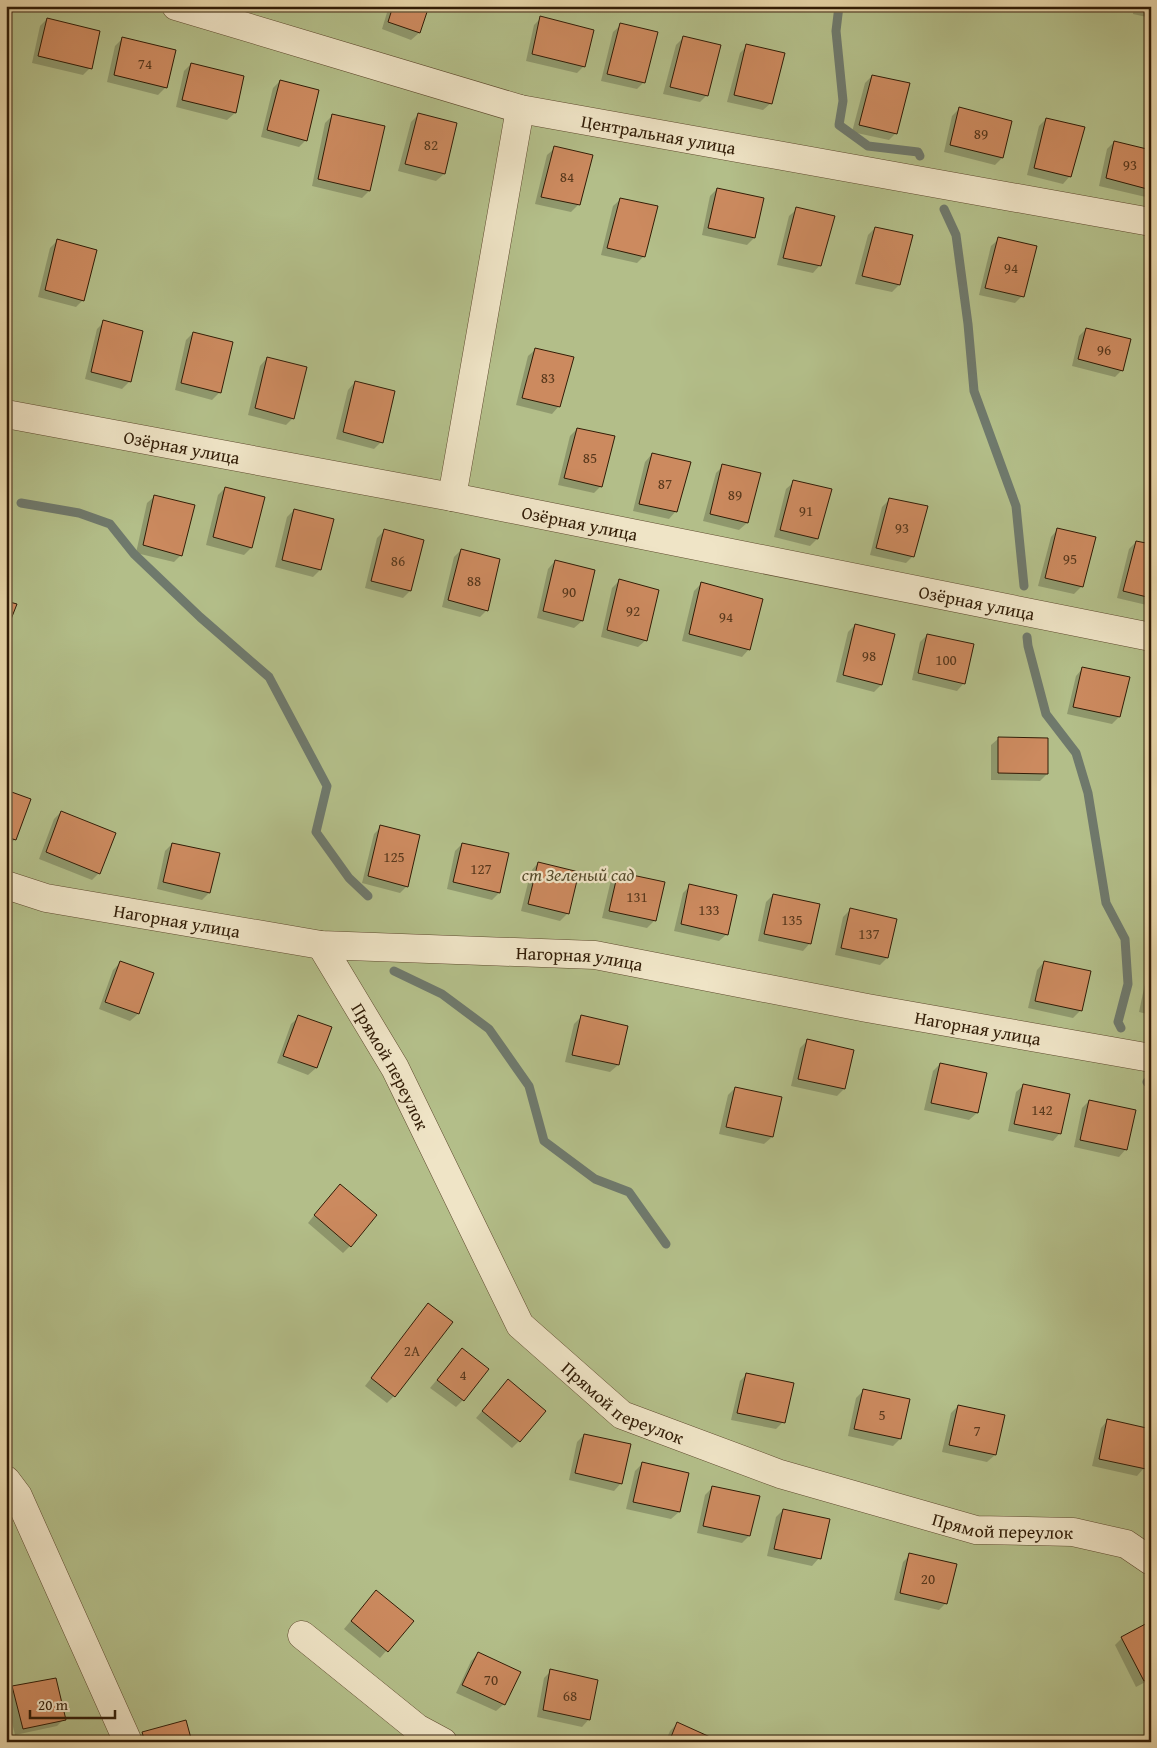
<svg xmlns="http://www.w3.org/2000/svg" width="1157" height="1748" font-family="'Gentium Book Plus',serif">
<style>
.green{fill:#b3be89;stroke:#726d48}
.shadow{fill:#0003}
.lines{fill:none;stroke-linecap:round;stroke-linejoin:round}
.stream{stroke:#6f796c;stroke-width:9}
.building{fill:#cc8a5f;stroke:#311c06}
.minor-casing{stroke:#5e4a2e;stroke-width:29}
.minor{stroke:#efe4c6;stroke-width:28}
.labels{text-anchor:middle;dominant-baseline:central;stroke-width:4.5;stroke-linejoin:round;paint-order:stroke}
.number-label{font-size:15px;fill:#58381c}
.street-label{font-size:18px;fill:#311c06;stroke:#efe4c6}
.park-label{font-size:18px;font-style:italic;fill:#584d2d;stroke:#efe4c6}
</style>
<rect width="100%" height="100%" fill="#e7d5a8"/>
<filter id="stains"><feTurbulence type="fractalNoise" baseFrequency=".004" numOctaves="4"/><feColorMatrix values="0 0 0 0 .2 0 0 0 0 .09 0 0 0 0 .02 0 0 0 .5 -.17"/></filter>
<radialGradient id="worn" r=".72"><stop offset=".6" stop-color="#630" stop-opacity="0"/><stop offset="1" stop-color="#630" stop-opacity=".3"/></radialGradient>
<rect class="green" x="6" y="6" width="1145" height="1736"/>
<g class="shadow">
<path d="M325,6H338L334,10Z"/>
<path d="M389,6H428L419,33L411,40L382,29Z"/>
<path d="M1134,6H1151V18L1133,14Z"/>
<path d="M541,18L584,66L577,73L526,61L534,25Z"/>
<path d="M47,19L90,68L83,75L32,63L40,26Z"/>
<path d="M621,25L644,82L637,89L601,81L613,32Z"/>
<path d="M683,38L707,95L700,102L663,94L676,45Z"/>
<path d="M122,39L166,87L158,95L107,82L115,46Z"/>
<path d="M747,46L771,103L763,110L727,102L740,53Z"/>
<path d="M191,64L243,77L235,113L227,120L176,107L184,71Z"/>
<path d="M872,76L896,133L889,140L852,132L865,83Z"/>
<path d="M280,81L306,140L299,147L261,137L273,88Z"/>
<path d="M959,109L1002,158L995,165L944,152L952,116Z"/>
<path d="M333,115L369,191L362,198L312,186L325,123Z"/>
<path d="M418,115L444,174L436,181L398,171L411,122Z"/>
<path d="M1046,119L1070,176L1063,184L1027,175L1039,126Z"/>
<path d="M1114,142L1151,151L1150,198L1099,186L1107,149Z"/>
<path d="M555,148L591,156L578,205L571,212L535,204L547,155Z"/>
<path d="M717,189L754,238L747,245L702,235L710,196Z"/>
<path d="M621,199L644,256L637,263L601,255L613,206Z"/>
<path d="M797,209L820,265L813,273L777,265L789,216Z"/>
<path d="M875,228L912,236L899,285L892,292L855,284L868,235Z"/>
<path d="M999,239L1022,296L1015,303L979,295L991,246Z"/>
<path d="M57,241L83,300L76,307L38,297L50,248Z"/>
<path d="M104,322L130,381L122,389L85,379L97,329Z"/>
<path d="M1086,329L1122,370L1115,377L1072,366L1079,336Z"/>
<path d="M193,333L232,343L219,393L212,400L175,390L186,340Z"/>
<path d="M536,349L559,406L552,414L516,405L528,356Z"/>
<path d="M267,358L293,418L286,425L248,415L260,366Z"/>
<path d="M355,382L381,442L374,449L336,439L348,390Z"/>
<path d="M577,429L601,486L594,493L558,485L570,436Z"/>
<path d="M652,454L676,511L669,519L633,511L645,462Z"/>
<path d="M723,466L759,474L747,523L739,530L703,521L716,473Z"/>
<path d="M794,482L817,539L810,546L774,537L786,489Z"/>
<path d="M225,488L251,548L244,555L206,545L218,495Z"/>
<path d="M155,496L181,555L174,562L136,553L147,503Z"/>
<path d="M890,499L913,556L906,563L870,555L882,507Z"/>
<path d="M294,510L332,520L320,570L313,577L275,567L287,517Z"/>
<path d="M1058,529L1082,586L1074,594L1038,586L1051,537Z"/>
<path d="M384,531L410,591L403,598L365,588L377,538Z"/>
<path d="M1136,542L1151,546V606L1117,598L1129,549Z"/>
<path d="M461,550L487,610L480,617L442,607L454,557Z"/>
<path d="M555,561L594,571L582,621L574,628L537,618L548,569Z"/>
<path d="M619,581L646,640L638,647L601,637L612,588Z"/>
<path d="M701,584L749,649L742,657L682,641L694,591Z"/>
<path d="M855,625L881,685L874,692L836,682L848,632Z"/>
<path d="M927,635L964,683L957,691L912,680L920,642Z"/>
<path d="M1083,668L1128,678L1119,717L1112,724L1067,714L1076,676Z"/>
<path d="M999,738L1047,774L1040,781L991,780V745Z"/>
<path d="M6,791L30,800L14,840L7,847Z"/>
<path d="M61,812L99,873L92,880L39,859L54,819Z"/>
<path d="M381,827L407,886L400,893L362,883L374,834Z"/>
<path d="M172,844L209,893L202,900L157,889L165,851Z"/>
<path d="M462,844L499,893L492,900L447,889L455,851Z"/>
<path d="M538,863L568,913L560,921L521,911L531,871Z"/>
<path d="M618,873L663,883L654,921L647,928L602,918L611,880Z"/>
<path d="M690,886L727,934L719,941L674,931L683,893Z"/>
<path d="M773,895L810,943L803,951L758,941L766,902Z"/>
<path d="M850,910L887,958L880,965L835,955L843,917Z"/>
<path d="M121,962L153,974L138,1014L130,1021L99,1009L113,970Z"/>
<path d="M1044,962L1081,1010L1073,1018L1028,1008L1037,970Z"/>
<path d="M1151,971V1015L1139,1012L1147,974Z"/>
<path d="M299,1017L331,1028L316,1068L308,1075L277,1063L291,1024Z"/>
<path d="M581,1017L618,1065L610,1072L565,1062L574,1024Z"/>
<path d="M807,1041L844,1089L837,1096L791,1086L800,1048Z"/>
<path d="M940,1064L977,1113L969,1120L924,1110L933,1071Z"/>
<path d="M1024,1085L1060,1133L1053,1141L1008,1131L1016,1092Z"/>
<path d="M735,1088L772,1137L764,1144L719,1134L728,1095Z"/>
<path d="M1089,1101L1126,1149L1119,1157L1074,1147L1082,1108Z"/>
<path d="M332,1193L350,1246L343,1253L308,1223Z"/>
<path d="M428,1305L394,1396L387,1403L365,1386Z"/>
<path d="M462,1350L463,1400L456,1407L430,1388Z"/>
<path d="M747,1374L783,1422L776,1429L731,1420L740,1381Z"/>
<path d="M508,1381L519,1441L512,1448L476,1418Z"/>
<path d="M863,1391L900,1439L893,1446L848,1436L856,1398Z"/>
<path d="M958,1406L995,1455L987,1462L942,1452L951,1413Z"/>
<path d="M1108,1420L1144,1468L1137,1476L1092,1466L1101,1428Z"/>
<path d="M584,1435L621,1483L614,1491L569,1480L577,1442Z"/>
<path d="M642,1464L679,1512L671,1519L626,1509L635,1471Z"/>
<path d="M712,1488L749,1536L742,1543L697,1533L705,1495Z"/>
<path d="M783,1510L819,1558L812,1566L767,1556L776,1517Z"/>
<path d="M910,1555L946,1603L939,1610L894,1600L903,1562Z"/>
<path d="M369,1599L412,1621L380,1658L344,1629Z"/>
<path d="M1151,1622V1679L1136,1687L1115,1645L1122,1638Z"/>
<path d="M478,1654L504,1704L496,1711L456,1693L471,1661Z"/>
<path d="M551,1671L589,1719L582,1727L537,1717L544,1678Z"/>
<path d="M13,1687L64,1719L57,1726L15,1735L6,1697V1694Z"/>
<path d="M677,1724L717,1742H665L670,1731Z"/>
<path d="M143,1733L191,1742H136Z"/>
</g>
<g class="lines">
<g class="stream">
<path d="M839,6L836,31L843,101L839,125L868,146L918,152L920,156"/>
<path d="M944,209L956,235L968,324L974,391L1016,506L1024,586"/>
<path d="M21,503L79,513L110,524L134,554L200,617L269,677L327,786L316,832L349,878L368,896"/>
<path d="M1027,637L1028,646L1046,714L1076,753L1088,793L1106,903L1125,939L1128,984L1118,1022L1121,1028"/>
<path d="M394,971L442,994L489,1029L529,1086L544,1141L595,1179L629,1192L666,1244"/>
<path d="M1147,1082L1151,1086"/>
</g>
</g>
<g class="building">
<path d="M393,6H429L420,33L388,22Z"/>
<path d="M1151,6V10L1139,7V6Z"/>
<path d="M540,16L594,30L585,67L532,54Z"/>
<path d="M47,18L100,31L92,69L38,56Z"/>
<path d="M620,23L658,32L645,83L607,74Z"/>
<path d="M683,36L721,45L708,96L670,87Z"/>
<path d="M122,37L176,50L167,88L114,75Z"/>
<path d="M746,44L785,53L772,104L734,95Z"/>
<path d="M191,63L244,76L236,113L182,100Z"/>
<path d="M872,75L910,83L897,134L859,125Z"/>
<path d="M280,80L319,90L307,141L267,130Z"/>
<path d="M959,107L1012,121L1003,158L950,145Z"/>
<path d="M418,113L457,123L445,174L405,164Z"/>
<path d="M332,114L385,126L370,191L318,179Z"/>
<path d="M1046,118L1085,127L1071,177L1034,168Z"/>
<path d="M1114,141L1151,150V190L1106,178Z"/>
<path d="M554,146L593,155L580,205L541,197Z"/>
<path d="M717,188L764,198L755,238L708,228Z"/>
<path d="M620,198L658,206L645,257L607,248Z"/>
<path d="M796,207L835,216L821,266L783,258Z"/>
<path d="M875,227L913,235L900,285L862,276Z"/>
<path d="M998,237L1037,246L1024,297L985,288Z"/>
<path d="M57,239L97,250L84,301L45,290Z"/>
<path d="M103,320L143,331L131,382L91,372Z"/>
<path d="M1086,328L1131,339L1123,371L1078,359Z"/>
<path d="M193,332L233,342L221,393L181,383Z"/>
<path d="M535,348L574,357L560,407L522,398Z"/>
<path d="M267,357L307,367L294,419L255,408Z"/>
<path d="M355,381L395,391L383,443L343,432Z"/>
<path d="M577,428L615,436L602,487L564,478Z"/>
<path d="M652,453L691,462L677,512L639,504Z"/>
<path d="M722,464L761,473L748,523L710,514Z"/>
<path d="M793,480L832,489L818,539L780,530Z"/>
<path d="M225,487L265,497L252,548L213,537Z"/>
<path d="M154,495L195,505L182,556L143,545Z"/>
<path d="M889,498L928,506L914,557L876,548Z"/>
<path d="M294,509L334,519L321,570L282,560Z"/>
<path d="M1057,528L1096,537L1083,587L1045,578Z"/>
<path d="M384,529L424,540L411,591L371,581Z"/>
<path d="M1136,541L1151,544V598L1123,591Z"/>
<path d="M461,549L500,559L488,611L448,600Z"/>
<path d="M555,560L595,570L583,621L543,611Z"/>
<path d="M619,579L659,590L647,641L607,630Z"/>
<path d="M701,582L763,599L750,650L689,634Z"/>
<path d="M6,601L17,604L6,632Z"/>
<path d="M855,624L895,634L882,685L843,675Z"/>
<path d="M927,634L974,644L965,684L918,673Z"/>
<path d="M1082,667L1130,677L1120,717L1073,707Z"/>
<path d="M998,737L1048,738V774L998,773Z"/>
<path d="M6,790L31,799L16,840L6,837Z"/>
<path d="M61,811L116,833L100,874L46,852Z"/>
<path d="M380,825L420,835L408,887L368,876Z"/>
<path d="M172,843L220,853L210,893L163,882Z"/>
<path d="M462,843L509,853L500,893L453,882Z"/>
<path d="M538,862L579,872L569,914L528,904Z"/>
<path d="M618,872L665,882L656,921L609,911Z"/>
<path d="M689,884L737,895L728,935L681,924Z"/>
<path d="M773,894L820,904L811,944L764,934Z"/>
<path d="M850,908L897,919L888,958L841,948Z"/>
<path d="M120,961L154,973L139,1014L105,1002Z"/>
<path d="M1044,961L1091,971L1082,1011L1035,1001Z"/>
<path d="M1151,982V1006L1146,1005Z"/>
<path d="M298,1015L332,1027L317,1068L283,1056Z"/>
<path d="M581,1015L628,1026L619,1065L572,1055Z"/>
<path d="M807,1039L854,1050L845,1089L798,1079Z"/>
<path d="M940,1063L987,1073L978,1113L931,1103Z"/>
<path d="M1023,1084L1070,1094L1061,1134L1014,1124Z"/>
<path d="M735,1087L782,1097L773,1137L726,1127Z"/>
<path d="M1089,1100L1136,1110L1127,1150L1080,1140Z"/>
<path d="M340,1184L377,1215L351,1247L314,1215Z"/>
<path d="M428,1303L453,1322L395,1397L371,1378Z"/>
<path d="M462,1348L489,1369L464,1401L437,1380Z"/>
<path d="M746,1373L794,1383L785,1423L737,1413Z"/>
<path d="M508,1379L546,1411L520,1442L482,1411Z"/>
<path d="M863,1389L910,1399L901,1439L854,1429Z"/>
<path d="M958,1405L1005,1415L996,1455L949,1445Z"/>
<path d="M1107,1419L1151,1429V1446L1146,1469L1099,1459Z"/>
<path d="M584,1434L631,1444L622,1484L575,1473Z"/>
<path d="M642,1462L689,1473L680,1512L633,1502Z"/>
<path d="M712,1486L760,1496L750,1536L703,1526Z"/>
<path d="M783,1509L830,1519L821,1559L774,1549Z"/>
<path d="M909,1553L957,1564L947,1604L900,1593Z"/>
<path d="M376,1590L414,1621L388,1652L351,1621Z"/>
<path d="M1151,1621V1677L1144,1681L1121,1637Z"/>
<path d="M478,1652L521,1672L505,1705L462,1685Z"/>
<path d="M550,1669L598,1680L590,1720L543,1710Z"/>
<path d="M56,1678L66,1720L23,1729L12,1686Z"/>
<path d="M186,1720L192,1742H145L142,1732Z"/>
<path d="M677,1722L719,1741V1742H669Z"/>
</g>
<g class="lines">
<defs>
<g id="minor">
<path id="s1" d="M176,6L520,109L1151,222"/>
<path id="s2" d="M6,414L452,497L1151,637"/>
<path d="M452,497L520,109"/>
<path id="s3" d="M6,885L46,898L321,945L595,955L867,1008L1151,1058"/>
<path id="s4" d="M321,945L395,1068L520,1325L622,1415L780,1474L976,1530L1073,1532L1126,1544L1151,1561"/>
<path d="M6,1480L18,1496L128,1742"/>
<path d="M302,1635L417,1728L443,1742"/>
</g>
</defs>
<use href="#minor" class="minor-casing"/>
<use href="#minor" class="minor"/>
</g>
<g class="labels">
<g class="number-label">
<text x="145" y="63">74</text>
<text x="981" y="133">89</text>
<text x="431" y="144">82</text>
<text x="1130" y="164">93</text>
<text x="567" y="176">84</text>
<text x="1011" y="267">94</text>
<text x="1104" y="349">96</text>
<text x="548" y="377">83</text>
<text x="590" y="457">85</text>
<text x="665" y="483">87</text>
<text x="735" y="494">89</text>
<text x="806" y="510">91</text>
<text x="902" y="527">93</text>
<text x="1070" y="558">95</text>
<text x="398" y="560">86</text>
<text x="474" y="580">88</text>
<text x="569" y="591">90</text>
<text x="633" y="610">92</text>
<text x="726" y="616">94</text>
<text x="869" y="655">98</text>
<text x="946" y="659">100</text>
<text x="394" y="856">125</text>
<text x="481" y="868">127</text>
<text x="637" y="896">131</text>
<text x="709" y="909">133</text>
<text x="792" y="919">135</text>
<text x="869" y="933">137</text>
<text x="1042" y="1109">142</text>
<text x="412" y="1350">2А</text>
<text x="463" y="1374">4</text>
<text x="882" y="1414">5</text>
<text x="977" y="1430">7</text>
<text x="928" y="1578">20</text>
<text x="491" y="1679">70</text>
<text x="570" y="1695">68</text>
</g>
<g class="street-label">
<text stroke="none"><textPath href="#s1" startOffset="500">Центральная улица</textPath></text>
<text stroke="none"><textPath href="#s2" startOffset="179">Озёрная улица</textPath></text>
<text stroke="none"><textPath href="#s2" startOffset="584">Озёрная улица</textPath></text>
<text stroke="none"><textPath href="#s2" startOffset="989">Озёрная улица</textPath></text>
<text stroke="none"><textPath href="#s3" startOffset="175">Нагорная улица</textPath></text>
<text stroke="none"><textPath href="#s3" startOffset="580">Нагорная улица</textPath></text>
<text stroke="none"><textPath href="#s3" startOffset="985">Нагорная улица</textPath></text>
<text stroke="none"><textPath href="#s4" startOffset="140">Прямой переулок</textPath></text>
<text stroke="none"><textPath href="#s4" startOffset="560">Прямой переулок</textPath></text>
<text stroke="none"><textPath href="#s4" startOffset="964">Прямой переулок</textPath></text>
</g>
<g class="park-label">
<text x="578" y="874">ст Зеленый сад</text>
</g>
</g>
<rect width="1157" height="1748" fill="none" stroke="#e7d5a8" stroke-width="25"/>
<rect x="8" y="8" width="1142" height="1733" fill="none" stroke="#311c06" stroke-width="2.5"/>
<rect x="12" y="12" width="1132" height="1723" fill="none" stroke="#311c06"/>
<path d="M30 1710v8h85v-8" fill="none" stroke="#311c06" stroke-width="2.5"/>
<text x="38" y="1710" font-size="15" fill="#311c06" stroke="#efe4c6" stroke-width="4" paint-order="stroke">20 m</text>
<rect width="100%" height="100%" filter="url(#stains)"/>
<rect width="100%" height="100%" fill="url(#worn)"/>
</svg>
